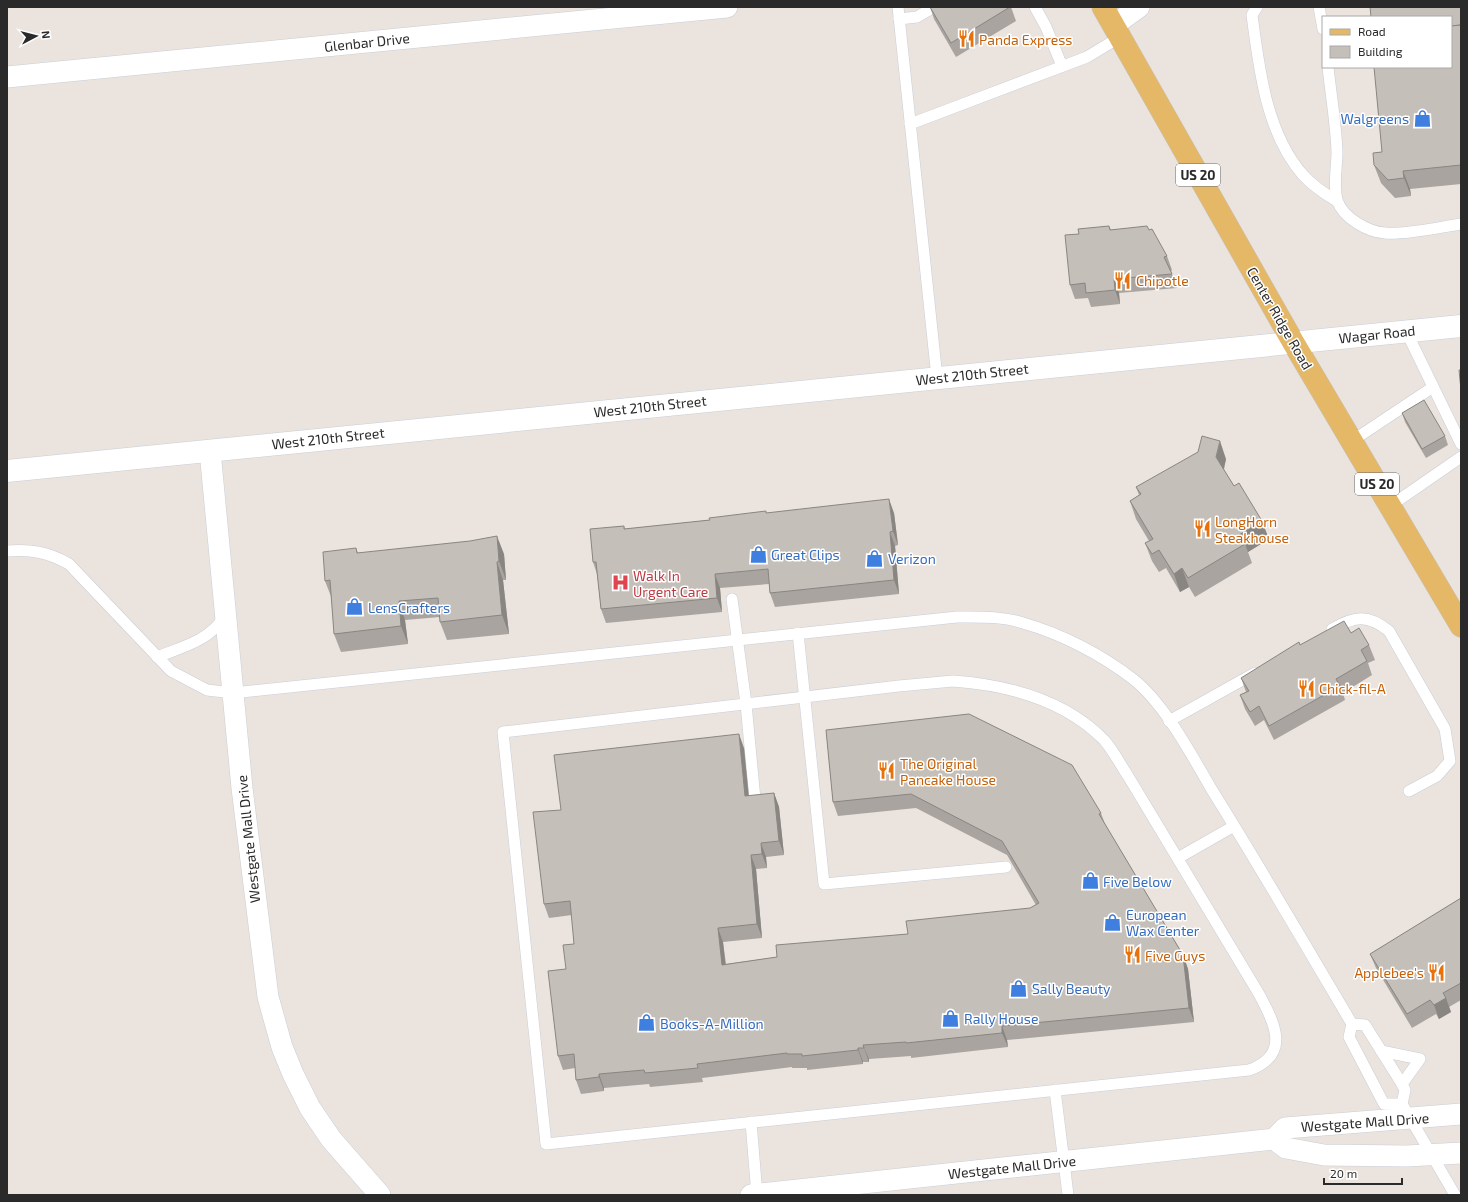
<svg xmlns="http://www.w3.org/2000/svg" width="1468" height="1202" font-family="'Exo 2',sans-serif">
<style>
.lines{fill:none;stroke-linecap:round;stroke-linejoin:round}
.lane-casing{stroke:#c9ced7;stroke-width:12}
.street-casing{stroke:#c9ced7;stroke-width:22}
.secondary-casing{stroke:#c9ced7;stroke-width:23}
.primary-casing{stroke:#c3c3c3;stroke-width:23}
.lane{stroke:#fff;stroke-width:11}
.street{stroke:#fff;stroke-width:21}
.secondary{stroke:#fff;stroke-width:22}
.primary{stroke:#e5b868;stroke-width:22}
.wall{fill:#a9a49f}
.shaded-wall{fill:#898682}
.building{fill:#c4bfb9;stroke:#898682}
.labels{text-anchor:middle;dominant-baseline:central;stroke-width:3;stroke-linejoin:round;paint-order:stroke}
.shield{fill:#fff;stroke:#6a6a6a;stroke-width:1}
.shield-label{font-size:13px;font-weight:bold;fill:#2a2a2a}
.food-label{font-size:14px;fill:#c56008;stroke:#fff;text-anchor:start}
.street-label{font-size:14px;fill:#2a2a2a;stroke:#fff}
.shop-label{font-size:14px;fill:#366cbe;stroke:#fff;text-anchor:start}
.health-label{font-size:14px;fill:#be3a42;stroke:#fff;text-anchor:start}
</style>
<rect width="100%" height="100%" fill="#ebe3dd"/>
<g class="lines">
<defs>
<g id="lane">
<path d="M898,7L937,378"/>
<path d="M1035,7L1046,27L1062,66"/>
<path d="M1257,7L1252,15C1259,68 1266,133 1303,175C1313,186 1325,194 1337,201"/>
<path d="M1319,7L1323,29"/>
<path d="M899,19L917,17L934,7"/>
<path d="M1328,67C1331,95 1336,124 1337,152C1337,167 1333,185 1337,200C1343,218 1368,232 1385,233C1405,235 1440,227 1461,224"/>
<path d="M910,124L1087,57L1120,37"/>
<path d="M1406,331L1461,444"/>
<path d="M1352,441L1433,387"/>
<path d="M1390,506L1461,457"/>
<path d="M7,551C30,549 48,552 69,564L171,671L207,690L233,693L957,617C979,617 1002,616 1023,623C1062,634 1102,655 1133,679C1165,704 1192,756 1212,790C1260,867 1306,946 1352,1024"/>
<path d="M732,599L746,704L756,810"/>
<path d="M1332,629C1355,616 1368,614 1389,631L1445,729L1450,761L1437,776L1409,791"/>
<path d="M798,633L824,884L1006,867"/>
<path d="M157,657C182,647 209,641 224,617"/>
<path d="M953,681C1008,685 1064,699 1104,740C1113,750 1120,764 1128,776L1259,994C1275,1024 1291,1055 1249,1070L546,1144L503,732L899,686Z"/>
<path d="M1169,721L1255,673"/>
<path d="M1178,858L1234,826"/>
<path d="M1381,1051L1420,1059L1402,1084"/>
<path d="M1055,1090L1068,1195"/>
<path d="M1402,1104H1384L1349,1037L1352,1024L1365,1025L1402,1084L1405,1090L1402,1104L1455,1195"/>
<path d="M751,1122L757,1195"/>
</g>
<g id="street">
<path d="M1114,25L1139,7"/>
<path d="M7,77L727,7"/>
<path d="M210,451L242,788L268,997L282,1047L293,1074L310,1108L331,1139L380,1195"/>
<path d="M1461,1114L1285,1128L1274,1139L1286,1148L1324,1155L1407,1156L1461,1153"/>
<path d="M751,1195L1274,1139"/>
</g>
<path id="secondary" d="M7,471L1461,326"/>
<path id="primary" d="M1103,7L1293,342L1461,626"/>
</defs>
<use href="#lane" class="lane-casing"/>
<use href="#street" class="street-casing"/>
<use href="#secondary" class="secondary-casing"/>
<use href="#primary" class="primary-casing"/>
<use href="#lane" class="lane"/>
<use href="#street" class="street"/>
<use href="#secondary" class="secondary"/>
<use href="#primary" class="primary"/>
</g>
<g class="wall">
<path d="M930,7H1011L1016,21L956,57L934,19Z"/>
<path d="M1461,7V184L1410,189L1411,196L1395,198L1381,183L1374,165L1382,152L1451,67Z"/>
<path d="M1109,226L1111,230L1167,256L1172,270L1171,271L1177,288L1119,293L1120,304L1091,307L1088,298L1075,299L1070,285L1079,234Z"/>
<path d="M1402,413L1445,436L1448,445L1426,458L1405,422Z"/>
<path d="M1226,459L1224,470L1234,486L1269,539L1248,552L1252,563L1195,597L1189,587L1180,592L1166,568L1159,572L1152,561L1145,543L1149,541L1136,519L1130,501L1139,495L1136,487Z"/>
<path d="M767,513H894L898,545L895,546L899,594L775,607L770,593L769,584L720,588L722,612L606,623L601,609L597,574L593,562L624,526L625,529L710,520Z"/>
<path d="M356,548L358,553L504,554L506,580H503L509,634L447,640L440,622V617L405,620L408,644L341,652L334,634L332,599L325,581Z"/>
<path d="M1351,633L1369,645L1375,660L1368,663L1372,675L1343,693L1345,700L1274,740L1264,720L1255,726L1245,709L1240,695L1246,692L1241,678L1300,645Z"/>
<path d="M826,730L1101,813L1106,827L1183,955L1188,969L1194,1022L1007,1040L1008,1047L911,1058V1056L869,1059V1062H863V1064L807,1070V1068H792V1067L702,1078L703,1082L650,1087L649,1084L604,1088V1091L581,1094L576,1080L575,1068L563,1070L558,1056L566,969L574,944L572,915L549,918L544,904L561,810L744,748L749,796L774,793L779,807L784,855L766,857L767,868L756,869L762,938L723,942L726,964L777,957L908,934L1030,908L1036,905L1007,855L916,808L838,816L833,802Z"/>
<path d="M1461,898V1000L1449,1007L1451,1012L1439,1019L1436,1014L1412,1028L1376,968L1370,954Z"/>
</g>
<g class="shaded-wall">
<path d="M1403,171L1410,189L1411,196L1404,178Z"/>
<path d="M1114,279L1119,293L1120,304L1115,290Z"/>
<path d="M1220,441L1226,459L1222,475L1216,457Z"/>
<path d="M889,499L894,513L898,545L893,531Z"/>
<path d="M1262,521L1269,539L1248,552L1245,544L1239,535Z"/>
<path d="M890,532L895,546L899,594L894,580Z"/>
<path d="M497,536L504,554L506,580L499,561Z"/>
<path d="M497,562L503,580L509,634L502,615Z"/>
<path d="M1182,568L1189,587L1180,592L1174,574Z"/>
<path d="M715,574L720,588L722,612L717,598Z"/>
<path d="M399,601L405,620L408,644L401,626Z"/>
<path d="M739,734L744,748L750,811L745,796Z"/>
<path d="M774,793L779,807L784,855L779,841Z"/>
<path d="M761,843L766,857L767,868L762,854Z"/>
<path d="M751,855L756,869L762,938L757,924Z"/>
<path d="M718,928L723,942L727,979L722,965Z"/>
<path d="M1183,955L1188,969L1194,1022L1189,1008Z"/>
<path d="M1446,998L1451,1012L1439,1019L1434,1005Z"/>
<path d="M1002,1026L1007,1040L1008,1047L1002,1033Z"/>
<path d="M863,1045L869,1059V1062L864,1048Z"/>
<path d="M858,1048L863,1062V1064L858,1050Z"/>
<path d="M599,1074L604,1088V1091L599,1077Z"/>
</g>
<g class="building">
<path d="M930,7H1010L951,43Z"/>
<path d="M1370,7H1461V25L1451,26V17H1371Z"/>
<path d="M1461,25V165L1403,171L1404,178L1388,180L1374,165L1373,153L1382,152L1374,67H1451V26Z"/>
<path d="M1109,226L1110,230L1147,226L1149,230L1152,229L1167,256L1164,257L1172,274L1114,279L1115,290L1086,293L1085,283L1070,285L1065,235L1079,234L1078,229Z"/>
<path d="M1459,370H1461V390Z"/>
<path d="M1424,400L1445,436L1422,449L1402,413Z"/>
<path d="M1202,436L1220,441L1216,457L1234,486L1239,483L1262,521L1239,535L1245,544L1188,578L1182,568L1174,574L1159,550L1152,554L1145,543L1153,539L1130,501L1141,494L1136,487L1198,452Z"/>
<path d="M889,499L893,531L890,532L894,580L770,593L768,569L715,574L717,598L601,609L596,562H593L590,529L624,526V529L710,520L709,518L766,511V513Z"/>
<path d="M497,536L499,561L497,562L502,615L440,622L438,598L399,601L401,626L334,634L330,580L325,581L323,552L356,548L357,553L470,541Z"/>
<path d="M1344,621L1351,633L1359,628L1369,645L1361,650L1367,661L1336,679L1340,686L1269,726L1259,706L1250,712L1240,695L1249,691L1241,678L1299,642L1300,645Z"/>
<path d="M969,714L1072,765L1101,813L1099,814L1183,955L1189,1008L1002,1026V1033L906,1043V1042L863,1045L864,1048H858V1050L802,1056V1054H787V1053L697,1064L698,1068L645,1073L644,1070L599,1074V1077L576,1080L574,1054L558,1056L548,971L566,969L563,945L574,944L570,901L544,904L533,812L561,810L554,755L739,734L745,796L774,793L779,841L761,843L762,854L751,855L757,924L718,928L722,965L777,957L776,945L908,934L906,921L1030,908L1039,903L1002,841L911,794L833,802L826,730Z"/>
<path d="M1461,898V983L1443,993L1446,998L1434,1005L1430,1000L1407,1014L1370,954Z"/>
</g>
<defs>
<symbol id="restaurant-bare" viewBox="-9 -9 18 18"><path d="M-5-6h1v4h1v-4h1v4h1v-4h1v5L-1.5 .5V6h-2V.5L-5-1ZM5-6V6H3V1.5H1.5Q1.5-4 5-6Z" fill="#e8710a" stroke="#fff" stroke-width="2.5" paint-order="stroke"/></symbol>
<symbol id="shop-bare" viewBox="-9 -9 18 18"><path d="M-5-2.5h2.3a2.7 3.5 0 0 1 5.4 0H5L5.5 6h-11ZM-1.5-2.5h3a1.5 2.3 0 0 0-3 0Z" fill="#3f7fe0" stroke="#fff" stroke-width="2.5" paint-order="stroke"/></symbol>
<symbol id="hospital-bare" viewBox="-9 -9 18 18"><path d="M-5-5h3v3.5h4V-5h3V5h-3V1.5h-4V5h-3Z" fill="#e0444e" stroke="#fff" stroke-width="2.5" paint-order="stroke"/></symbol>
</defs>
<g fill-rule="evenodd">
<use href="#restaurant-bare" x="954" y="26" width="25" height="25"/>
<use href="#shop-bare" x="1410" y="106" width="25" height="25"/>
<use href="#restaurant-bare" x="1110" y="268" width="25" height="25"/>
<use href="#restaurant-bare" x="1190" y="516" width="25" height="25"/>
<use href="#shop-bare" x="746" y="542" width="25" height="25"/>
<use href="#shop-bare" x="862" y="546" width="25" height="25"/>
<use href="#hospital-bare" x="608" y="570" width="25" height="25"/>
<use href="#shop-bare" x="342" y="594" width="25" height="25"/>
<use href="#restaurant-bare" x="1294" y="676" width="25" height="25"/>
<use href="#restaurant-bare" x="874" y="758" width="25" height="25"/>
<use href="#shop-bare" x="1078" y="868" width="25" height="25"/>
<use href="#shop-bare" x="1100" y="910" width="25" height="25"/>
<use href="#restaurant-bare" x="1120" y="942" width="25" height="25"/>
<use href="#restaurant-bare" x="1424" y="960" width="25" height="25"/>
<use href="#shop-bare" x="1006" y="976" width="25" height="25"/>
<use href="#shop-bare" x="938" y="1006" width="25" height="25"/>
<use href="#shop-bare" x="634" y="1010" width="25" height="25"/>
</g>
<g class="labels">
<g class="shield">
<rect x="1176" y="164" width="44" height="22" rx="3"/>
<rect x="1355" y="473" width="44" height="22" rx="3"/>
</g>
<g class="shield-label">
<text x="1198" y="175">US 20</text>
<text x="1377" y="484">US 20</text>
</g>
<g class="food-label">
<text x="979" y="39">Panda Express</text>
<text x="1136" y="280">Chipotle</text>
<text x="1215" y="521">LongHorn<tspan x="1215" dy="16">Steakhouse</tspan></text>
<text x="1319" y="688">Chick-fil-A</text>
<text x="900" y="763">The Original<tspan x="900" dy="16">Pancake House</tspan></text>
<text x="1145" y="955">Five Guys</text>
<text x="1424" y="972" text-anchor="end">Applebee's</text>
</g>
<g class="street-label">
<text transform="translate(367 42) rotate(-6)">Glenbar Drive</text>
<text transform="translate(1280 318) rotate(60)">Center Ridge Road</text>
<text transform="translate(1377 334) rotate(-6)">Wagar Road</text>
<text transform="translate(972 374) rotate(-6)">West 210th Street</text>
<text transform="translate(650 406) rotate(-6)">West 210th Street</text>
<text transform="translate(328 438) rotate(-6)">West 210th Street</text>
<text transform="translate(248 839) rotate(-96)">Westgate Mall Drive</text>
<text transform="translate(1365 1122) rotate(-4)">Westgate Mall Drive</text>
<text transform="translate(1012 1167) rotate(-6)">Westgate Mall Drive</text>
</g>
<g class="shop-label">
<text x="1409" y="118" text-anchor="end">Walgreens</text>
<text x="771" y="554">Great Clips</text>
<text x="888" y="558">Verizon</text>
<text x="368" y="607">LensCrafters</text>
<text x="1103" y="881">Five Below</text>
<text x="1126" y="914">European<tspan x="1126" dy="16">Wax Center</tspan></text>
<text x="1032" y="988">Sally Beauty</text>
<text x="964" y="1018">Rally House</text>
<text x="660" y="1023">Books-A-Million</text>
</g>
<g class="health-label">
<text x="633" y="575">Walk In<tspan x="633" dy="16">Urgent Care</tspan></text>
</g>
</g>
<rect width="1468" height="1202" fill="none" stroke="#2a2a2a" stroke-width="16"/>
<rect x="1322" y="16" width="130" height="52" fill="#ffffff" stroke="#aaaaaa"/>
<rect x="1330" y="29" width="20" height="6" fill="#e5b868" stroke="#aaaaaa"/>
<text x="1358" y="36" font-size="12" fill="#2a2a2a">Road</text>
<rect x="1330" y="46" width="20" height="12" fill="#c4bfb9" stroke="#aaaaaa"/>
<text x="1358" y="56" font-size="12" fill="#2a2a2a">Building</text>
<g transform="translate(36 36) rotate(83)" stroke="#ffffff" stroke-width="3" paint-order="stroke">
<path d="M0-3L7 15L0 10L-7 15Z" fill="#2a2a2a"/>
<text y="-6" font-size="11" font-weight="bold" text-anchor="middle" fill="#2a2a2a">N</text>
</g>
<path d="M1324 1178v6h78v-6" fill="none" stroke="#2a2a2a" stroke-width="2"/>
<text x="1330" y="1178" font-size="12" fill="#2a2a2a" stroke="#ffffff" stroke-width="3" paint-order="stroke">20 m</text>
</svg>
